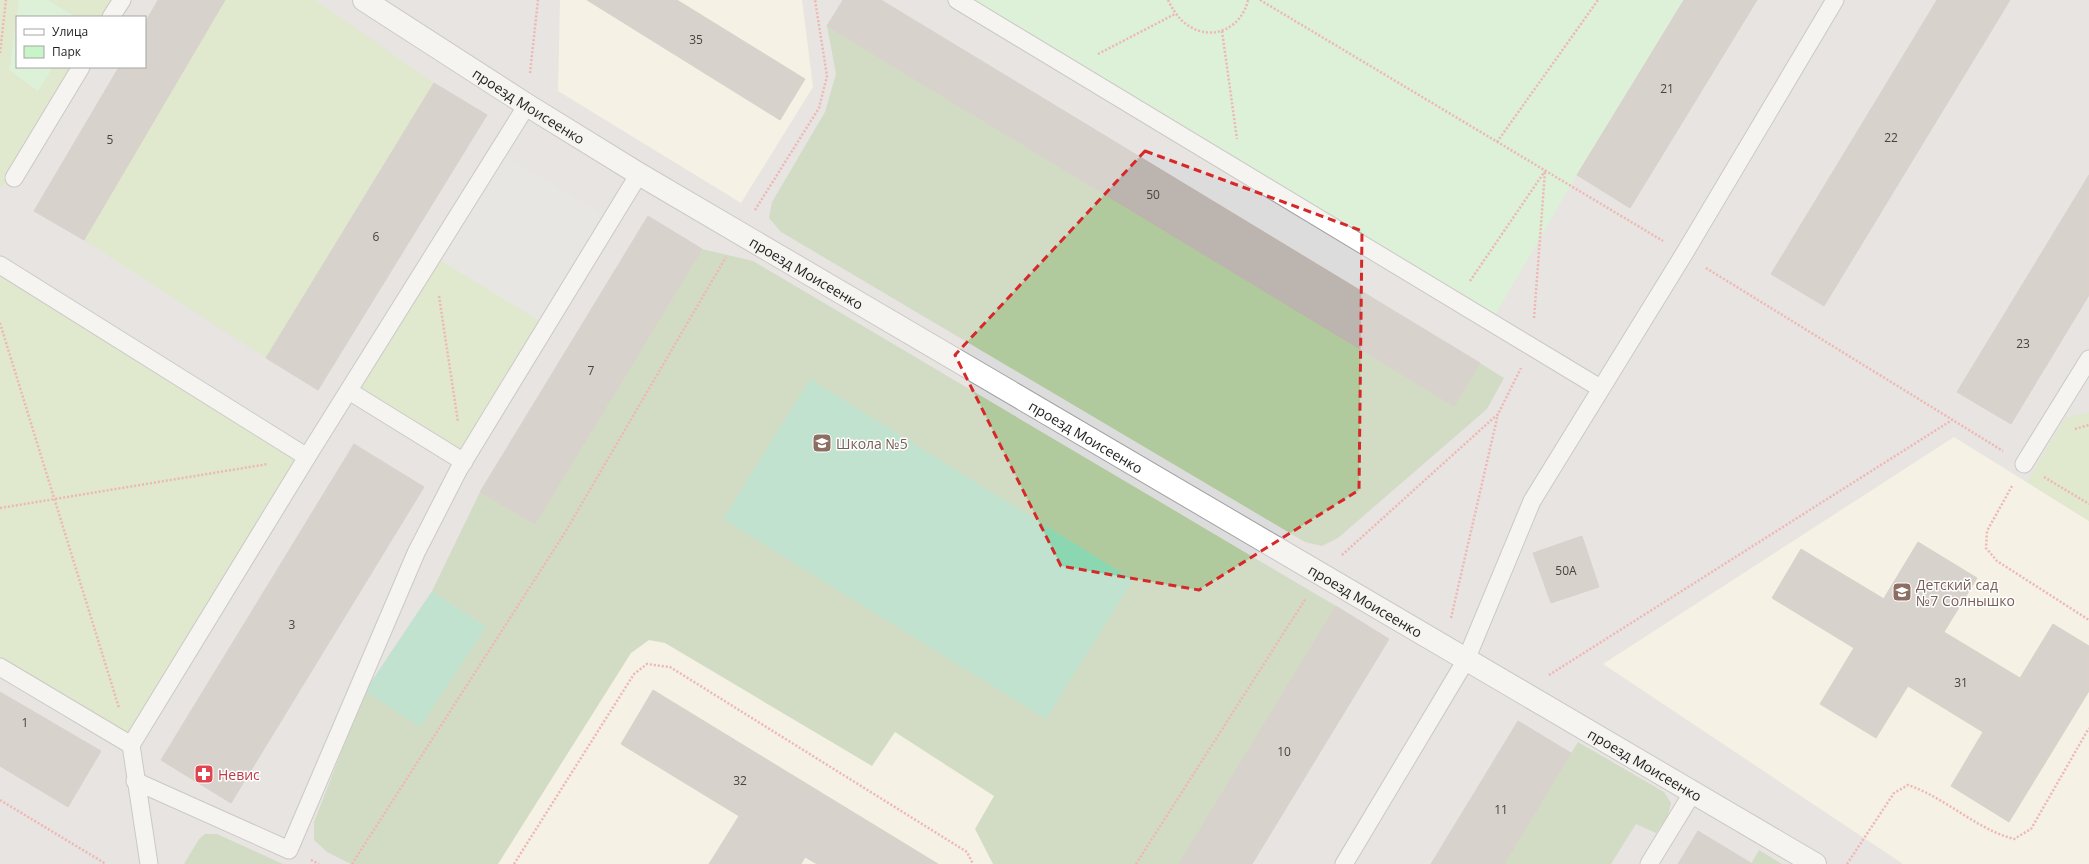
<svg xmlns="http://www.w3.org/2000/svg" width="2089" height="864" font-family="'Open Sans',sans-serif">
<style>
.residential{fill:#dddcdc;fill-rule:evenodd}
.education{fill:#fcf9e2}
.grass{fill:#cfe4b0}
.forest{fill:#b0ca9e}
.park{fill:#c8f5c7}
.pitch{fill:#8bd7b2}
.parking{fill:#dfdfdf}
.building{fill:#bcb4af;stroke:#bfb1aa}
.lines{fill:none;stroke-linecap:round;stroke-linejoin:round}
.lane-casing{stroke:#a0a0a0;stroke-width:19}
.street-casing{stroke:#a0a0a0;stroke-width:24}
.path{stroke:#ee7878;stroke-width:2.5;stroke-dasharray:2 2;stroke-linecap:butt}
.lane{stroke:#fff;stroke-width:17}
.street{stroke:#fff;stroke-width:22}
.marked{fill:none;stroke:#d62828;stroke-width:3;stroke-dasharray:8 5;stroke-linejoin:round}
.labels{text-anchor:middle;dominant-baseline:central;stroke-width:3;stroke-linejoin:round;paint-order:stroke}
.number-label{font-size:12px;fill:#464443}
.street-label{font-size:14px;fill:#1f1f1f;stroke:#fff}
.education-label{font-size:14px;fill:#785e54;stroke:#fff;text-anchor:start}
.health-label{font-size:14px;fill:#be3a42;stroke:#fff;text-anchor:start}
</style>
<rect width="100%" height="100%" fill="#efebe6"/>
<path class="residential" d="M0,0H2089V864H0ZM17,17H145V67H17Z"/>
<g class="education">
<path d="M560,0H802L813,87L741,203L558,91Z"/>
<path d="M743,288L1099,864H368Z"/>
<path d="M1954,437L2089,521V864H1903L1603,664Z"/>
</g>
<g class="grass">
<path d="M0,0H114L111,17H17V67H81L14,178L0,187Z"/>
<path d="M225,0H315L434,83L266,358L84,240Z"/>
<path d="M433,256L547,325L464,462L349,391Z"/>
<path d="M0,265L307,457L131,745L0,667Z"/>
<path d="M2089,412V521L2027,482L2065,418Z"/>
</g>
<g class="forest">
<path d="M827,26L1454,406L1480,363L1504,378L1487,409L1338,538L1322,546L1305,542L781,232L769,218L772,202L825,112L836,74Z"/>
<path d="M702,249L753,261L1336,606L1179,864H993L975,829L994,796L895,732L872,766L665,643L649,640L631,653L498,864H351L327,852L314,840V822L365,691L486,627L432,591L480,492L535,524Z"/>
<path d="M1578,742L1664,792L1671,803L1668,816L1656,833L1636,824L1611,864H1503Z"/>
<path d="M205,834H217L283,864H184L199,839Z"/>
<path d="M1759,850L1782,864H1751Z"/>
</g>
<g class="park">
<path d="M19,0H48L76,17H17V67H53L38,91L9,70Z"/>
<path d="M957,0H1684L1577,175L1491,322Z"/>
</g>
<g class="pitch">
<path d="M810,379L1133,580L1046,719L723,519Z"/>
<path d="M432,591L486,627L420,727L365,691Z"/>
</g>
<path class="parking" d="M498,151L611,220L547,325L433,256Z"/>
<g class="building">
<path d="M158,0H225L84,240L34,211L119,67H145V23Z"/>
<path d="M587,0H677L805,79L780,120Z"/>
<path d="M843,0H881L1480,363L1454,406L827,26Z"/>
<path d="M1684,0H1757L1630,208L1577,175Z"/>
<path d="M1937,0H2010L1824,306L1771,274Z"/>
<path d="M434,83L487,115L318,390L266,358Z"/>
<path d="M2089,175V295L2011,424L1957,392Z"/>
<path d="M648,216L702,249L535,524L480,492Z"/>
<path d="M354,444L424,487L231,803L161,760Z"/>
<path d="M1582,536L1599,587L1551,603L1533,553Z"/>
<path d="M1918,542L1977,578L1944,632L2020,678L2053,624L2089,646V691L2009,822L1951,786L1983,732L1908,686L1876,738L1820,704Z"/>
<path d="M1801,549L1884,599L1854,648L1772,598Z"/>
<path d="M1336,606L1389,639L1252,864H1179Z"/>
<path d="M653,690L938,864H817L805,857L801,864H709L739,816L621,744Z"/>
<path d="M0,692L101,751L68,807L0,766Z"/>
<path d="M1518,721L1571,753L1504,864H1431Z"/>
<path d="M1698,831L1751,863V864H1678Z"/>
</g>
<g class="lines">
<defs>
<g id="lane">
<path d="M957,0L1600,388"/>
<path d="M111,17L122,0"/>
<path d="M14,178L81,67"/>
<path d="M0,265L307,457L527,105"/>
<path d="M349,391L464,462"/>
<path d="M2024,464L2089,359"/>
<path d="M0,667L131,745L149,864"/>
<path d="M131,745L307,457"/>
<path d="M135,781L289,850L416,553L459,469L639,174"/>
<path d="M1344,864L1466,660L1532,501L1684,254L1835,0"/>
<path d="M1649,864L1693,792"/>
</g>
<g id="street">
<path id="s1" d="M364,0L527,105L639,174L1815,864"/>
</g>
</defs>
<use href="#lane" class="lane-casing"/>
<use href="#street" class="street-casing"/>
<g class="path">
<path d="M1168,0C1173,10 1179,20 1189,26C1214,42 1242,27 1248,0"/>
<path d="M1260,0L1663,241"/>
<path d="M1222,31L1237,139"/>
<path d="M0,53L6,0"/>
<path d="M1098,54L1175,14"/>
<path d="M530,73L538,0"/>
<path d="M1497,142L1598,0"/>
<path d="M755,210L819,108L827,76L815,0"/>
<path d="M1706,268L2003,451"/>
<path d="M1470,281L1545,171"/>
<path d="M439,296L458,422"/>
<path d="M1534,318L1545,171"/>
<path d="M0,323L119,708"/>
<path d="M2075,429L2089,425"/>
<path d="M2044,477L2089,504"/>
<path d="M2012,486L1987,531L1986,548L1997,561L2089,620"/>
<path d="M0,508L268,464"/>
<path d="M1342,555L1498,414L1521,368"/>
<path d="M1451,618L1498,414"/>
<path d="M1549,675L1952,420"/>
<path d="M0,800L106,864"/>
<path d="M311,860L319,864"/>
<path d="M352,864L564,534L726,257"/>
<path d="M514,864L634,674L647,664L670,667L967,852L973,864"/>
<path d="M1136,864L1306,598"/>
<path d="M1847,864L1894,793L1908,785C1946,798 1976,829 2014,839L2031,829L2089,728"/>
</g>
<use href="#lane" class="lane"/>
<use href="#street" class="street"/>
</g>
<path d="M0 0H2089V864H0ZM1145,151L1362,231L1359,490L1199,590L1061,566L955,355Z" fill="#efebe6" fill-opacity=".55" fill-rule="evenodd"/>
<path class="marked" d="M1145,151L1362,231L1359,490L1199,590L1061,566L955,355Z"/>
<defs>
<symbol id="school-square" viewBox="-11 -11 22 22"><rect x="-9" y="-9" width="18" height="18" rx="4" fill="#8d6e63" stroke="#fff"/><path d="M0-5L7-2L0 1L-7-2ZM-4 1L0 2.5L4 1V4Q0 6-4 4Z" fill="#fff"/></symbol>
<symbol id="pharmacy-square" viewBox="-11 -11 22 22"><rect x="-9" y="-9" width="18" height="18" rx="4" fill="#e0444e" stroke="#fff"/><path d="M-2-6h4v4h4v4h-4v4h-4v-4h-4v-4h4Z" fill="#fff"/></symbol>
</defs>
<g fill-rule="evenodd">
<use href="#school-square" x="811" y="432" width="22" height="22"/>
<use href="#school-square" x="1891" y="581" width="22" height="22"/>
<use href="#pharmacy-square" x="193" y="763" width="22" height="22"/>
</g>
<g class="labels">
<g class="number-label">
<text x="696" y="39">35</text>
<text x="1667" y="88">21</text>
<text x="1891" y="137">22</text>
<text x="110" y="139">5</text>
<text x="1153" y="194">50</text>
<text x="376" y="236">6</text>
<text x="2023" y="343">23</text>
<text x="591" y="370">7</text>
<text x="1566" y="570">50А</text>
<text x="292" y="624">3</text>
<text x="1961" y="682">31</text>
<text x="25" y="722">1</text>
<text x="1284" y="751">10</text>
<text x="740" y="780">32</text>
<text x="1501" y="809">11</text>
</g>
<g class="street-label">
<text stroke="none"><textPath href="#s1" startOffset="196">проезд Моисеенко</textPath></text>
<text stroke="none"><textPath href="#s1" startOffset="520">проезд Моисеенко</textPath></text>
<text stroke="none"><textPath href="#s1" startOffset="844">проезд Моисеенко</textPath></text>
<text stroke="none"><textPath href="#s1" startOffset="1168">проезд Моисеенко</textPath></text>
<text stroke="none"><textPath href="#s1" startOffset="1492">проезд Моисеенко</textPath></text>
</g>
<g class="education-label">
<text x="836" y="443">Школа №5</text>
<text x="1916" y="584">Детский сад<tspan x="1916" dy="16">№7 Солнышко</tspan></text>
</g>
<g class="health-label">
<text x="218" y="774">Невис</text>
</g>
</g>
<rect x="16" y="16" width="130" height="52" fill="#ffffff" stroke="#a5a5a5"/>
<rect x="24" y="29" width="20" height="6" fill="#ffffff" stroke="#a5a5a5"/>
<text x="52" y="36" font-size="12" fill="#1f1f1f">Улица</text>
<rect x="24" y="46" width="20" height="12" fill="#c8f5c7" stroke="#a5a5a5"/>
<text x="52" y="56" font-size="12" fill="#1f1f1f">Парк</text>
</svg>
